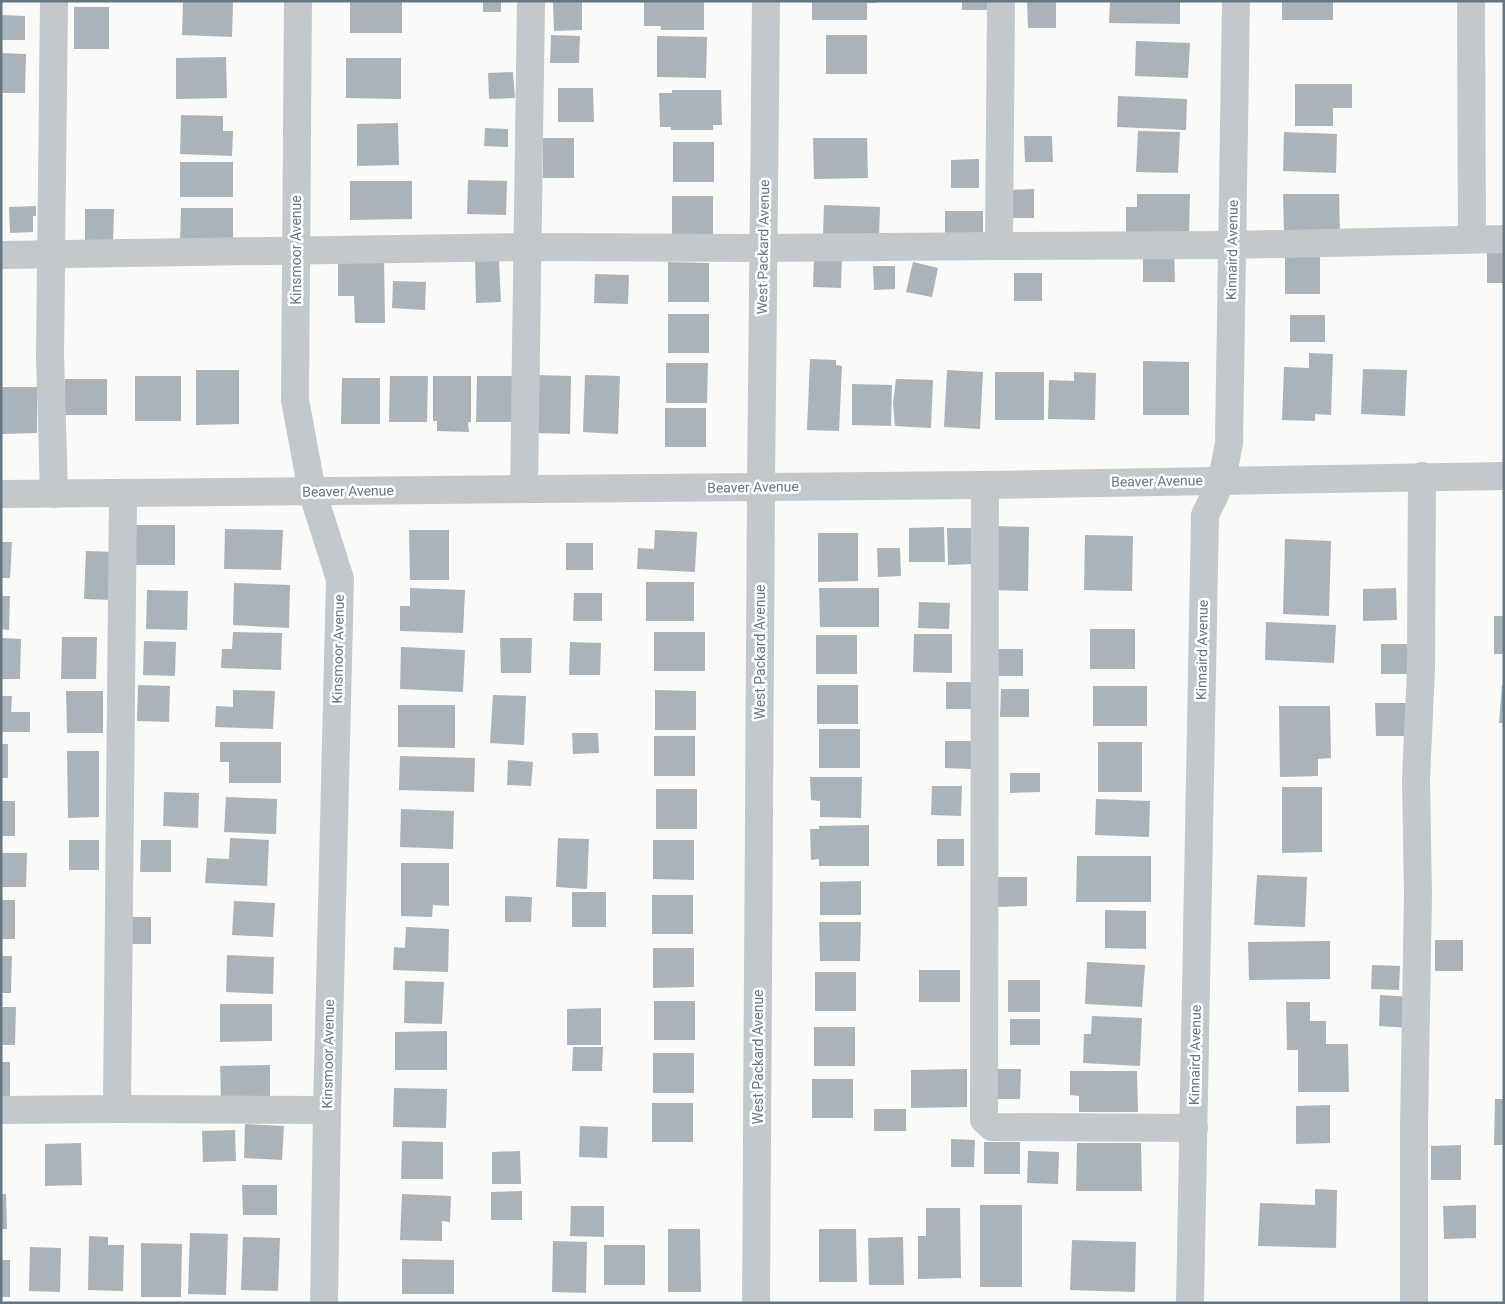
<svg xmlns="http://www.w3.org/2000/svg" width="1505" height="1304" font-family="Roboto,sans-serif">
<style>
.building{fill:#aab3b9}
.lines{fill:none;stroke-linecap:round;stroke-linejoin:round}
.minor{stroke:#c3c8cc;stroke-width:28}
.labels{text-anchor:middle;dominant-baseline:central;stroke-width:5;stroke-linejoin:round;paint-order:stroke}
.street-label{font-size:14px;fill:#657683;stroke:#fff}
</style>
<rect width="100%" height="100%" fill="#fafaf8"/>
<g class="building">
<path d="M183,1H233L232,37L182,35Z"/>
<rect x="350" y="1" width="52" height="32"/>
<rect x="483" y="1" width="18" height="11"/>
<path d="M582,1V30L554,31L553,2Z"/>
<path d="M644,1H704V30H661V26H644Z"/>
<path d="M812,1H876V3H867V20H812Z"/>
<rect x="962" y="1" width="27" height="9"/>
<path d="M1027,1H1056V28H1028Z"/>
<path d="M1110,1H1180V24L1109,23Z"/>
<rect x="1282" y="1" width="51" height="19"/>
<rect x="74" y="7" width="35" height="42"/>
<path d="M1,15L25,16V40H1Z"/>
<path d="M551,35L580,36L579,63H550Z"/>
<rect x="826" y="35" width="41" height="39"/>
<path d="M657,36L707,37L706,78L657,77Z"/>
<path d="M1136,41L1190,43L1188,78L1135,76Z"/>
<path d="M1,53L26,54L25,93H1Z"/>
<path d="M226,57L227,98L176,99V58Z"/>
<path d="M346,58H401V99L346,98Z"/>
<path d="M513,72L515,98L489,99L488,73Z"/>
<path d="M1295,84H1352V108H1333V126H1295Z"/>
<path d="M558,88H593L594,122H558Z"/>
<path d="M672,90H721L722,125H713V130H671V127H660L659,93H672Z"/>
<path d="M1118,96L1187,99L1186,130L1117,127Z"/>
<path d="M181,115L223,116V131H233L232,156L180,154Z"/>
<path d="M398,123L399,165L357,166V124Z"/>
<path d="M485,128L508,129V147L484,146Z"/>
<path d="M1138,131L1180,132L1178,173L1136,172Z"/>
<path d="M1284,132L1337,134L1336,173L1283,171Z"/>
<path d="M1024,136H1052L1053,162H1025Z"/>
<rect x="543" y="138" width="31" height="40"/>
<path d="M813,138H867L868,178L814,179Z"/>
<rect x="673" y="142" width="41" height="40"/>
<path d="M979,159V188H951V160Z"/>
<rect x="180" y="162" width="53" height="35"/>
<path d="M468,180L507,181L506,215L467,214Z"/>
<path d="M350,181H412V219L350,220Z"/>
<path d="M1034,189V218H1006V190Z"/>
<path d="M1137,194H1190L1189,234H1126V207H1137Z"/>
<path d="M1283,194H1339L1340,233L1284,234Z"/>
<rect x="672" y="196" width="41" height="39"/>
<path d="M824,205L880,207L879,238L823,236Z"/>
<path d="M36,206V216H33V232L10,233L9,207Z"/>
<path d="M181,208H233V242H180Z"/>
<path d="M85,209H114L113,246H85Z"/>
<rect x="945" y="211" width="38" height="24"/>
<rect x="1487" y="250" width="17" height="33"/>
<path d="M1174,251L1175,282H1143V252Z"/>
<rect x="1285" y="254" width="35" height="40"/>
<path d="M384,258L385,323H355L354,296H338V259Z"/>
<path d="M814,258L842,259L841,288L813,287Z"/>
<path d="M499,260L501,302L476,303L475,261Z"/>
<path d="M668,262L709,263V302H668Z"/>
<path d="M913,262L938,268L932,297L906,292Z"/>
<path d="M873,266H895V289L874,290Z"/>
<rect x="1014" y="273" width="28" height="28"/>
<path d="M595,274L629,275L628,304L594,303Z"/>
<path d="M393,281L426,282L425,310L392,308Z"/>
<rect x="668" y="314" width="41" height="39"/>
<rect x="1290" y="315" width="35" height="27"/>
<path d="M1309,353L1333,354L1331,415L1315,414V421L1282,420L1284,367L1309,368Z"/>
<path d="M810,359L836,360V365L842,366L839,431L807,430Z"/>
<path d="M1143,361L1189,362V415H1143Z"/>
<path d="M666,363H708L707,403H666Z"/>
<path d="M1363,369L1407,370L1405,416L1361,414Z"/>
<path d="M196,370H239V424L196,425Z"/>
<path d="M947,370L983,372L980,429L944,427Z"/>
<rect x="995" y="372" width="49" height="48"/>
<path d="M1074,372L1096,373L1095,420L1048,419L1049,380L1074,381Z"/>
<path d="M536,375L571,376L570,434L535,433Z"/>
<path d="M585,375L620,376L618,434L583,432Z"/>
<rect x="135" y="376" width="46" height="45"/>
<path d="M390,376H428L427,422H389Z"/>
<path d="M433,376H471V422H468L469,432L437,431V421H433Z"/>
<path d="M477,376H515V422H476Z"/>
<path d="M342,378H380V424H341Z"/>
<rect x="65" y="379" width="42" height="36"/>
<path d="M896,379L933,380L931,428L895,426L893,403Z"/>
<path d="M852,384L892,385L891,426L852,425Z"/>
<path d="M1,387H37V433L2,434Z"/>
<rect x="665" y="408" width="41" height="39"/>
<path d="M133,525H175V565H134Z"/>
<path d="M995,526L1029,527L1028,591L994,590Z"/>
<path d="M944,527L945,562H909V528Z"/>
<path d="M947,528H974V564L948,565Z"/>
<path d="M225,529L283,530L281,570L224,569Z"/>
<path d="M409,530H449V580H410Z"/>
<path d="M655,530L697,532L695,572L637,569L638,548L654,549Z"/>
<path d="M818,533H858V581L818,582Z"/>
<path d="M1085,535L1133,536L1132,591L1084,590Z"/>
<path d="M1285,539L1331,541L1329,616L1283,614Z"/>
<path d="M1,542H12L10,578H1Z"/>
<rect x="566" y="543" width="27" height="27"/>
<path d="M877,548H900L901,576L878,577Z"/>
<path d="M86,551L113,552L112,600L84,599Z"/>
<rect x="646" y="582" width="48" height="39"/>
<path d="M234,583L290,585L289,628L233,625Z"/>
<path d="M410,588L465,590L463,633L400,631V606H410Z"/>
<path d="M819,588H879V627H820Z"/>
<path d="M1396,588L1397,620L1363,621V589Z"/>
<path d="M147,590L188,591L187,630L146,629Z"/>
<path d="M574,593H602V621H573Z"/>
<path d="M1,596H10L9,630L1,629Z"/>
<path d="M919,602L950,603L949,629L918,628Z"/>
<rect x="1494" y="616" width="10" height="38"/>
<path d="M1266,622L1336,625L1334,663L1265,660Z"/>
<rect x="1090" y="629" width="45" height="40"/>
<path d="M233,632L282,633L281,670L221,668L222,649H232Z"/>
<rect x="654" y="632" width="51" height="39"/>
<path d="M914,634H952V673L913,672Z"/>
<rect x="816" y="635" width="41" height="39"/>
<path d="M62,637H97L96,679H61Z"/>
<path d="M1,638L21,639L20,679H1Z"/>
<path d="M500,638H532L531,673H501Z"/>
<path d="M144,641L176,642L175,676L143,675Z"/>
<path d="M570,642L601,643L600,675H569Z"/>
<rect x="1381" y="644" width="31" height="30"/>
<path d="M401,647L465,650L463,692L400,689Z"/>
<rect x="996" y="649" width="27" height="27"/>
<rect x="946" y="682" width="27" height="27"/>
<path d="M138,685L170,686L169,722L137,721Z"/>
<rect x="817" y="685" width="41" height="39"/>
<path d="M1502,685H1504V723H1499Z"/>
<rect x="1093" y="686" width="54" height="40"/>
<path d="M1001,689H1029V717H1000Z"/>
<path d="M233,690L275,691L273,729L215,727L216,706L233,707Z"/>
<path d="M655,690L696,691V730H655Z"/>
<path d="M66,691H103V733H67Z"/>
<path d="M493,695L526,696L524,745L490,743Z"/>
<path d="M1,696H12L11,712H30V732H1Z"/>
<path d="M1375,703H1406V736H1376Z"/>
<path d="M398,705H455V748L398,747Z"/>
<path d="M1279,706H1330L1331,758L1318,759V776L1280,777Z"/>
<rect x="819" y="729" width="41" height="39"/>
<path d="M572,733H598L599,753L573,754Z"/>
<rect x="654" y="736" width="41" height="40"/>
<path d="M945,741H973V769L945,768Z"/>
<path d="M220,742H281V783H229V762H220Z"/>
<rect x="1098" y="742" width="44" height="50"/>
<rect x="1" y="744" width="7" height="34"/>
<path d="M67,751H99V817L68,818Z"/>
<path d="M400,756L475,758L474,792L399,790Z"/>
<path d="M508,760L533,762L531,786L507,785Z"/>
<path d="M1010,773H1040V792L1010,793Z"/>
<path d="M810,777H862L861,818L820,817V801L811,800Z"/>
<path d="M932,786H962L961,816L931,815Z"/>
<path d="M1282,787H1322V852L1282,853Z"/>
<rect x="656" y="789" width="41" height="40"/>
<path d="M164,792L199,793L198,828L163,826Z"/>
<path d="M226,797L277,799L276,834L224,832Z"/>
<path d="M1096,799L1150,801L1149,837L1095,835Z"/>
<rect x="1" y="801" width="14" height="35"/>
<path d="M401,809L454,811L453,849L400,847Z"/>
<path d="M869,825V866H819V859L811,860L810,829H819V826Z"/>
<path d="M230,838L269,840L267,886L205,883L207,858L229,859Z"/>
<path d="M558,838L589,839L587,889L556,887Z"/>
<rect x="937" y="839" width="27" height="27"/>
<rect x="69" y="840" width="30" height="30"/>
<path d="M141,840H171V872H140Z"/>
<path d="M653,840H694V880L653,879Z"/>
<path d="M1,853H27L26,887H1Z"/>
<path d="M1077,856H1151V902H1076Z"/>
<path d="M401,863H449V906L433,905L432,917L401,916Z"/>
<path d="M1257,875L1307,877L1305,927L1254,925Z"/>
<path d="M997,877H1027V906L997,907Z"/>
<path d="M861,881V915H820V882Z"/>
<rect x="572" y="892" width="34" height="35"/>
<rect x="652" y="895" width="41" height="39"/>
<path d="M505,896L532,897L531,922H505Z"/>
<rect x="1" y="900" width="14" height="39"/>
<path d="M234,901L275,903L273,937L232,935Z"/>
<path d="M1105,910L1146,911V949L1105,948Z"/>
<rect x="125" y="917" width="26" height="27"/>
<path d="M819,922H861L860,961H820Z"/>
<path d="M406,927L449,929L448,972L393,970L394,947L405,948Z"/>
<rect x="1435" y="940" width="28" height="31"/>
<path d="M1330,941V979L1249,980L1248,942Z"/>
<path d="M653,948H694V987L653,988Z"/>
<path d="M227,955L274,957L273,994L226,992Z"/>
<path d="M1,956H12L11,993H1Z"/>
<path d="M1087,962L1145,965L1142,1007L1085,1004Z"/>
<path d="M1372,965L1400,966L1399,990L1371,989Z"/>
<rect x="919" y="970" width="41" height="32"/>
<rect x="815" y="972" width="41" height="39"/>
<rect x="1008" y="980" width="32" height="32"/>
<path d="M405,981L444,982L442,1024L404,1023Z"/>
<path d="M1380,995L1411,997L1410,1028L1379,1026Z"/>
<rect x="654" y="1001" width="41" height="39"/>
<path d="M1286,1002H1310V1021H1326V1044H1348L1349,1092H1298V1050H1287Z"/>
<path d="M220,1004H272V1041L220,1042Z"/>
<path d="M1,1007H16L15,1045H1Z"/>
<path d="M601,1008V1045H567V1009Z"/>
<path d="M1092,1016L1142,1018L1140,1066L1083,1063L1084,1034H1091Z"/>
<rect x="1010" y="1019" width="30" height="26"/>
<rect x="814" y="1027" width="41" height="39"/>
<path d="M447,1031V1070H395V1032Z"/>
<path d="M573,1047H603L602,1071H572Z"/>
<rect x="653" y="1053" width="41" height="40"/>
<rect x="1" y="1062" width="9" height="37"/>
<path d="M270,1065V1096L221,1097L220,1066Z"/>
<path d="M967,1069V1107L911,1108V1070Z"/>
<path d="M998,1069H1021L1020,1099H998Z"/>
<path d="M1070,1071H1137L1138,1112H1079V1096L1070,1095Z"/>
<rect x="812" y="1079" width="41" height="39"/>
<path d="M394,1088L447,1089L446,1128L393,1127Z"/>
<path d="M1495,1099H1504V1145H1494Z"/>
<rect x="652" y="1103" width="41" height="39"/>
<path d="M1330,1105V1143L1296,1144V1106Z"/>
<rect x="874" y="1109" width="32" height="22"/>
<path d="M245,1124L284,1126L282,1160L244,1158Z"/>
<path d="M580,1126L608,1127L607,1158L579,1157Z"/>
<path d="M235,1130L236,1161L203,1162L202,1131Z"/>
<path d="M951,1139L975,1140L974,1167H951Z"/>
<path d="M402,1141L443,1142V1179H401Z"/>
<rect x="984" y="1142" width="36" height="32"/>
<path d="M81,1143L82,1185L45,1186V1144Z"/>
<path d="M1077,1143H1141L1142,1191H1076Z"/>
<path d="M1461,1145V1180H1431V1146Z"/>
<path d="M520,1151L521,1184H492V1152Z"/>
<path d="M1028,1151L1059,1152L1058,1184L1027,1183Z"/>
<path d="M242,1185H277V1215H243Z"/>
<path d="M1315,1189L1337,1190L1336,1248L1258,1246L1260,1203L1315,1205Z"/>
<path d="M522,1191V1220H491V1192Z"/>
<path d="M1,1194H6L7,1229H1Z"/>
<path d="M402,1194L451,1196L450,1222L442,1221V1241L400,1240Z"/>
<rect x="980" y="1205" width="42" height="82"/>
<path d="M1476,1205V1238L1444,1239L1443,1206Z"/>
<path d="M571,1206H604V1237L570,1236Z"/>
<path d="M926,1208H960L961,1278L918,1279V1236H926Z"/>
<path d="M668,1229H700L701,1292H668Z"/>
<path d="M819,1229H856L857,1282H819Z"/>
<path d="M190,1233L228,1234L226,1295L188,1294Z"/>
<path d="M89,1236L108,1237V1245H124L123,1291L88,1290Z"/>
<path d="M243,1237L280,1238L278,1291L241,1290Z"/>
<path d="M903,1237L904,1285H869L868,1238Z"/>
<path d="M1072,1240L1136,1242L1135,1292L1070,1290Z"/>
<path d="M553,1241L587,1242L586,1293L552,1292Z"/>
<path d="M141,1243L182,1244L181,1297H141Z"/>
<rect x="604" y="1245" width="41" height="40"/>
<path d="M30,1247L61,1248L60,1292L29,1291Z"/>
<path d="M402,1259L454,1260V1294H402Z"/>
<rect x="1" y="1260" width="9" height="37"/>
</g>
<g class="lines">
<g class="minor">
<path d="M298,1L295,400L312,491L340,579L327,1110L324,1303"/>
<path d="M1001,1L999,246L1232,245L1504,239"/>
<path d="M1471,1L1472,239"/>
<path d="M1,255L527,247L763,248L999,246"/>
<path d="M985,485L984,1120L992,1127L1194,1128"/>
<path d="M524,489L531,1"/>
<path d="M1,494L985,485L1504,476"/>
<path d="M54,494L50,355L54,1"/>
<path d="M117,1109L123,493"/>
<path d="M1,1110L117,1109L327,1110"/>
<path d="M756,1303L761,487L766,1"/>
<path d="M1190,1303L1205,515L1222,480L1229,443L1236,1"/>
<path d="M1414,1303V1126L1418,894L1416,779L1421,669L1422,476"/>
</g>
</g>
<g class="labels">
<g class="street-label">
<text transform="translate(763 247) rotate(-89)">West Packard Avenue</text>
<text transform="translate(296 250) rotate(-90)">Kinsmoor Avenue</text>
<text transform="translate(1232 250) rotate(-89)">Kinnaird Avenue</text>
<text transform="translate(1157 481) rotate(-1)">Beaver Avenue</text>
<text transform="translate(753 487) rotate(-1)">Beaver Avenue</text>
<text transform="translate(348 491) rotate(-1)">Beaver Avenue</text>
<text transform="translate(338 649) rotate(-89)">Kinsmoor Avenue</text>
<text transform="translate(1202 650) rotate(-89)">Kinnaird Avenue</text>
<text transform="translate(760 652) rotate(-90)">West Packard Avenue</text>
<text transform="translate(328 1054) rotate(-89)">Kinsmoor Avenue</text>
<text transform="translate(1195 1055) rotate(-89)">Kinnaird Avenue</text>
<text transform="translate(758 1057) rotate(-90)">West Packard Avenue</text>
</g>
</g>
<rect width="1505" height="1304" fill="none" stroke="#657683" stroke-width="5"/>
</svg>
